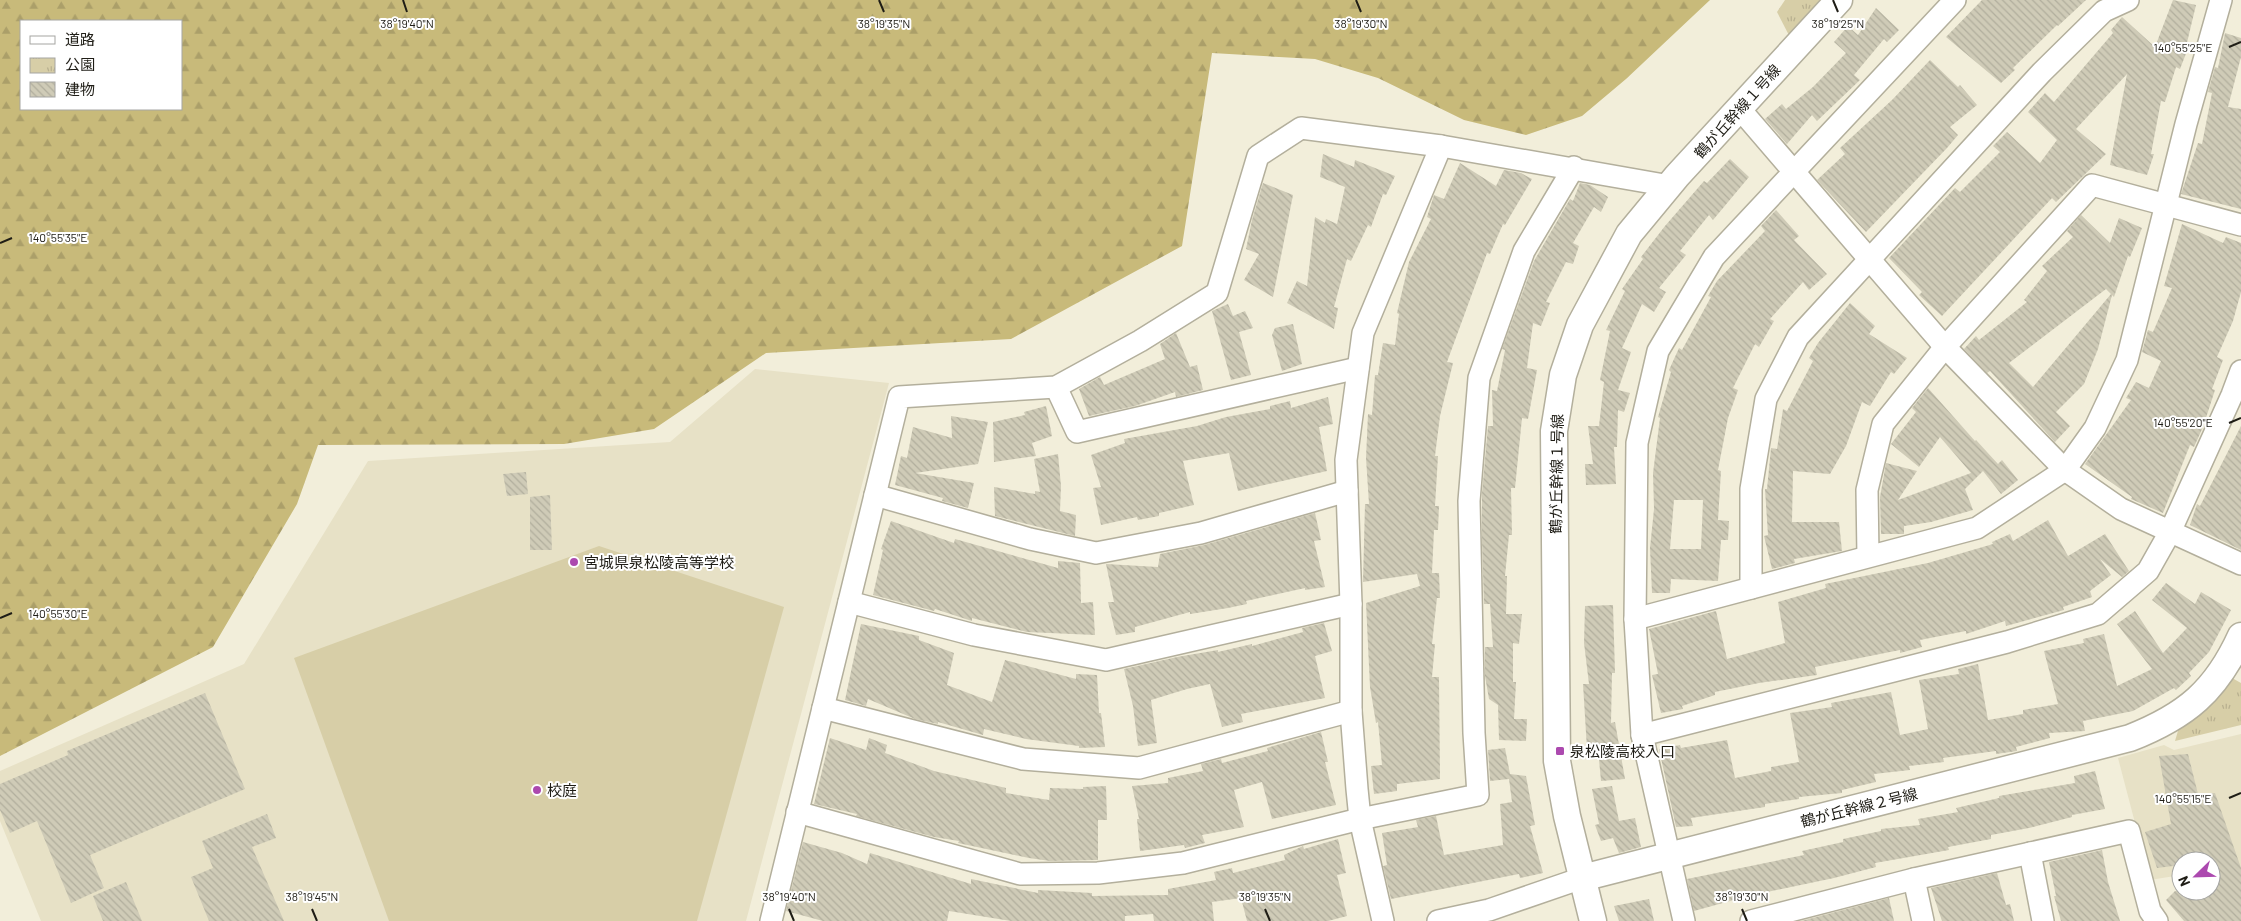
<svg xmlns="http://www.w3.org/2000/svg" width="2241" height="921" font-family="Barlow,'Noto Sans JP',sans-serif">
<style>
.built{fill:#e7e1c6}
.grass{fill:#d7cea7}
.forest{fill:url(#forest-firs);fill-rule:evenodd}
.park{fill:url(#park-tufts)}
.building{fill:url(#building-back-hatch);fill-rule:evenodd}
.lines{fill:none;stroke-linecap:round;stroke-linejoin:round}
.minor-casing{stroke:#b3af9c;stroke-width:24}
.tertiary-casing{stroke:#b3af9c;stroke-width:29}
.minor{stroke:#fff;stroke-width:21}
.tertiary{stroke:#fff;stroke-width:26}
.ticks{fill:none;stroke:#1f1d16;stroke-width:2}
.poi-dot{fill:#ac49af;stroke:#fff;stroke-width:2}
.labels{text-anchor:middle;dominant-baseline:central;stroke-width:4;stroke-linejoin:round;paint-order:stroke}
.street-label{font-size:15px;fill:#1f1d16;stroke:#fff}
.poi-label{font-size:15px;fill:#1f1d16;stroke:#fff;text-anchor:start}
.ticks-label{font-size:12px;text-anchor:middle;fill:#1f1d16;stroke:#fff;stroke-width:4;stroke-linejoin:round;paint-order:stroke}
</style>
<defs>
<pattern id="forest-firs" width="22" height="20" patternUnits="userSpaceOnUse" patternTransform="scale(1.25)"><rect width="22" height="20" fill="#c8ba7a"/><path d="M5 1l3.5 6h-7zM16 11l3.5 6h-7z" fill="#ab9f69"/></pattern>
<pattern id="park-tufts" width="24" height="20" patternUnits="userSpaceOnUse" patternTransform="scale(1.25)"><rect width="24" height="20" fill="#d7cea7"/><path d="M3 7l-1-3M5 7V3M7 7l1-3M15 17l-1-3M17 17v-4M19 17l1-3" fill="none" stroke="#b8b08f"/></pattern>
<pattern id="building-back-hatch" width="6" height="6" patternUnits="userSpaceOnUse" patternTransform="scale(1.25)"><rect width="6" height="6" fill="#cfcbb7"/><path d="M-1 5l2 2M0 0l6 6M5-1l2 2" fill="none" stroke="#b1ae9d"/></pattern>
</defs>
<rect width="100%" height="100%" fill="#f2eeda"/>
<g class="built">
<path d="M755,369L889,383L746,921H41L0,821V771L244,664L368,461L670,442Z"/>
<path d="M2241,734V908L2211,891V861H2181V875L2150,880L2118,758L2164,745L2174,750Z"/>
</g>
<path class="grass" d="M599,546L784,607L697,921H389L294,658Z"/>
<path class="forest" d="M0,0H1710L1626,79L1582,116L1526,135L1464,120L1378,78L1315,59L1212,53L1182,246L1011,339L766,353L654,429L564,444L318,445L297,504L213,647L0,756ZM21,21H181V109H21Z"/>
<g class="park">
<path d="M1785,0H1839L1795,47L1777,12Z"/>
<path d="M2232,678L2241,683V725L2175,741L2180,724Z"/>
</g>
<g class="building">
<path d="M1982,0H2086L2058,26L2057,25L2013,68L2015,70L2001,83L1946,37Z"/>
<path d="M2173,0L2196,5L2185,51H2187L2180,69L2176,67L2165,102L2161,101L2151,154H2154L2147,175L2110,165L2127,74L2076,129L2106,154L2056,202L2052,198L1942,316L1919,295L1922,292L1889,258L1955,188L1960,192L2000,152L1993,146L2007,132L2040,163L2057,140L2028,112L2045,93L2054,102L2113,33L2111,30L2122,17L2155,47Z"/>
<path d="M1876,8L1899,30L1887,42L1884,39L1854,75L1860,80L1817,121L1812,115L1787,144L1765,119L1782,104L1786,109L1813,87L1846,53L1834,42L1848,26L1858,35Z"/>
<path d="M2225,33L2241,38V57L2228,107L2241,109V209L2181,194L2198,143L2202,144L2212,93L2208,92L2215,67L2218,68Z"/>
<path d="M1930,60L1958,87L1960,85L1977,105L1950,127L1958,135L1947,148L1866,232L1817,180L1845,154L1840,148L1892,100Z"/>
<path d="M1323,154L1354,167L1355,160L1395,176L1386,195L1383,194L1371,227L1368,225L1351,261L1347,259L1334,307L1338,308L1334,329L1287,303L1297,281L1307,286L1315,217L1325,223L1326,219L1337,224L1345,187L1320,177Z"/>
<path d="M1730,159L1749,177L1713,220L1709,215L1680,251L1686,255L1659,288L1666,292L1654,312L1642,304L1622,348L1631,352L1618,390L1630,393L1624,412L1618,410L1617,447H1614L1616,484L1586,485L1585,464H1593L1588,426H1599L1604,382L1600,380L1610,331L1606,330L1625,291L1622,289L1643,259L1641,257L1665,226L1704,181L1707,183Z"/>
<path d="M1460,163L1496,186L1504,170L1521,173L1532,179L1505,225L1503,224L1490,254L1487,253L1447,362L1453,363L1440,416L1435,456H1438L1435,506H1439L1438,530H1434L1432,573H1439L1440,598H1437L1432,644H1435L1432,677H1439L1440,779L1397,784V791L1374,794L1371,766L1382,765L1378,722L1376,723L1370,687L1366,603L1420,586L1417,574L1363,582L1365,504H1369L1366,458L1368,414L1372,415L1375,375H1378L1383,343L1395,345L1399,314L1397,313L1409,262L1431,219L1427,217L1434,195L1444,199Z"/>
<path d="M1263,183L1293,195L1273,297L1244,280L1259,254L1246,249L1252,220Z"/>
<path d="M1580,183L1590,185L1608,197L1601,212L1594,207L1573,243L1579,246L1573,264L1566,262L1546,302L1550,303L1541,326L1533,323L1527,368L1537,370L1528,419L1522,418L1515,488H1511L1512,535H1509L1505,576H1507L1506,614H1522L1519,644L1513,643V682H1516L1514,719H1527L1526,741L1499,740L1498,705L1489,699L1485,676V647H1493L1490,604H1484L1482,541V493L1488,426H1493L1492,390L1497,391L1505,350L1502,349L1534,261L1570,199L1573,201Z"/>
<path d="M1776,210L1799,236L1794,240L1827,274L1809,290L1803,282L1770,319L1774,321L1759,347L1755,344L1733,388L1738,390L1728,418L1718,470L1721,471L1718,520L1729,521L1728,540H1721L1718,581L1671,579L1670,593H1652L1650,548L1654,509L1653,473L1660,418L1658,417L1671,372L1669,370L1679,348L1682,350L1711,297L1708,296L1717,281L1765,231L1761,226ZM1674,500H1703L1701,549H1670Z"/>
<path d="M2081,215L2110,243L2119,218L2142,228L2130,257L2128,256L2114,297L2112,295L2098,349L2084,384L2056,412L2070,426L2055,442L1990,371L1987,373L1964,349L1976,336L1979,340L2027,302L2024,300L2047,271L2042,266L2073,237L2067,231ZM2106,289L2111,294L2033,387L2009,363Z"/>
<path d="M2182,224L2223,243L2226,237L2241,243V292L2233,321L2217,357L2223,360L2212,389L2215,390L2203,427L2194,447L2190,445L2163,513L2131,499L2132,497L2085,464L2131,400L2126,398L2136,382L2149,388L2161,361L2142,352L2148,330L2153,332L2172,288L2164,286Z"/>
<path d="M1850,303L1875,326L1869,334L1907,358L1894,374L1891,372L1870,406L1862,402L1846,446L1830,474L1793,471L1792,522H1839L1842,551L1794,559L1795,563L1772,569L1764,536L1768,535L1765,489H1767L1771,448L1777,449L1783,409L1787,411L1813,361L1809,358L1818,343Z"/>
<path d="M1228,304L1233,316L1245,311L1253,328L1239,332L1251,375L1231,380L1212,311Z"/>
<path d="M1293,324L1302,364L1282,371L1272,335L1275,328Z"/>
<path d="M1176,333L1190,367L1197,365L1203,390L1176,397L1175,392L1135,406L1089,416L1079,389L1100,377L1104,385L1165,359L1160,344Z"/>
<path d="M1928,388L1975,441L1976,440L1998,464L2002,460L2018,480L2001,494L1983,471L1965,489L1973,510L1931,522L1904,526V534H1881L1880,497L1886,463L1917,471L1898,500L1971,473L1940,437L1919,467L1891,444L1916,412L1912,408Z"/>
<path d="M1328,397L1333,424L1319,427L1327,471L1238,491L1229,453L1183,461L1194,505L1159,513V516L1138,520L1137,517L1101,525L1093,488L1101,487L1091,455L1125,443L1124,439L1197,426L1226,417L1270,409V406L1290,401L1291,408Z"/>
<path d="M1046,406L1052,436L1032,443L1036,456L994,462L993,422L1025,415L1024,412Z"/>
<path d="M951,416L988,422L978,464L915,473L974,483L968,508L942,501L943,498L895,485L901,456L907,458L913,427L952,438Z"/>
<path d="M2241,426V550L2190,525L2197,504L2200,506Z"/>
<path d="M1058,454L1061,486L1060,511L1076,515L1075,536L995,516L994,487L1035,494V491L1040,492L1034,459Z"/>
<path d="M526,472L528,494L507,496L503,474Z"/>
<path d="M550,495L552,550H530V497Z"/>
<path d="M1315,513L1321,540L1314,541L1325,587L1305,590V588L1246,601L1247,604L1228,608L1190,614V612L1135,627V632L1116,635L1108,602H1114L1106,564L1158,567L1160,554L1204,545Z"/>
<path d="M2048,520L2068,556L2105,534L2129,571L2122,577L2100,559L2111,575L2090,591L2092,597L2063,607L2064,610L2006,626L2005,621L1966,634V631L1920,640L1922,647L1900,653V650L1815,667L1817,675L1759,683L1715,692V695L1682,706L1683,709L1661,713L1652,675L1658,674L1649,629L1716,611L1727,659L1785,643L1778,602L1826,588L1825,584L1928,563L1993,544L1992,542L2010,534L2013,541Z"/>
<path d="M891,521L954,543L955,539L1058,568V561L1080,563L1081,603L1093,602L1095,635L1027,632L972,618V621L935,609L934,611L873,595L883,550L881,549Z"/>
<path d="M2166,583L2195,604L2201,592L2231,610L2209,652L2189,673L2191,676L2176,690L2174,688L2133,711L2083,721L2085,731L2049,733L2050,738L2016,747L2017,751L1996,754V751L1943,758L1944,762L1909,766L1910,770L1874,774L1876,782L1842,790V793L1799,797V799L1765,804V807L1691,818L1693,826L1676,827L1659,749L1680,745L1681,748L1727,740L1735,778L1771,771V767L1799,762L1790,713L1832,707L1831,703L1891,692L1900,735L1928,729L1919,680L1959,674L1958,669L1978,664L1988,720L2023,714V710L2058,704L2044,651L2084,643L2083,639L2104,634L2117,686L2152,669L2117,624L2135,611L2163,653L2187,628L2152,600Z"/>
<path d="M1613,605L1615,673H1612L1611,723L1615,722L1625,779L1601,781L1598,749H1587L1583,684H1589L1584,643L1585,606Z"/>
<path d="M1324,623L1332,651L1315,656L1325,698L1241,714L1243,722L1222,727L1210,684L1187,689L1151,700L1157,743L1138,746L1133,706L1124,669L1177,657L1218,650V652L1252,644V646L1303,632L1302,628Z"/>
<path d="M861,624L919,636V640L954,653L947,685L992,702L1005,660L1076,679V674L1097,675L1099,713H1101L1105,747L1079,748V746L1026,739L984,729L983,735L938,722V724L915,719L868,699L866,706L845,700Z"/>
<path d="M205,693L245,789L90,855L104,888L71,903L37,821L10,833L0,810V784L68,755L67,751Z"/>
<path d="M1321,732L1328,762H1325L1336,805L1272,819L1262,782L1234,790L1244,827L1202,835L1205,843L1185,848L1184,845L1140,851L1137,819H1139L1132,786L1168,783V778L1203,771L1201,764L1221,759L1222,763L1268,751L1267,748Z"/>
<path d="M830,738L866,750L869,738L887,745L885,753L934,771L1006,788V793L1049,800L1050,788L1083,789V787L1106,786L1107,820H1098V860L1050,861L1029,858L958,843L959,841L934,837L856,816L857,814L814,804Z"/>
<path d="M1505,748L1510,774L1526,776L1535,825L1530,826L1543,873L1520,878L1519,874L1391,899L1383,866L1387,865L1382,833L1418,827L1416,820L1436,816L1444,855L1503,845L1500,804L1512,802L1509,779L1490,781L1488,750Z"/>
<path d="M2188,754L2198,794L2215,793L2241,868V921H2184L2166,900L2175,891H2211V860L2181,861V865L2157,868L2145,832L2171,824L2159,756Z"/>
<path d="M2095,771L2105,809L2072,815V817L2029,828L1991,835V839L1948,847L1949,850L1875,863L1876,867L1834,878L1748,896L1694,911L1687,879L1804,855L1802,851L1843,842V839L1881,831V829L1920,825L1918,819L1958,812L1956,808L1999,798V796L2075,783L2074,776Z"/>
<path d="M1612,786L1619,821L1635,818L1641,847L1619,853L1613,838L1601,841L1595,825L1599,824L1592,789Z"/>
<path d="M267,814L276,838L252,847L284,921H209L191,877L213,868L202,841Z"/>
<path d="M1338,839L1346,873L1337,875L1347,916L1328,921H1247L1241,898L1212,902L1214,921H1154L1153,914L1125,916V921H1011L949,911L947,921H823L786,911L803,842L842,853L867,864L870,853L971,884V879L1038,893V890L1092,893V896L1168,895V889L1216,880L1214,872L1232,868L1233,873L1285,860L1284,855L1303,846L1304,849Z"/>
<path d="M2102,850L2108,882L2120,921H2061L2054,896H2056L2049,862Z"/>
<path d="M1997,873L2006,905L2010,904L2014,921H1942L1931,888Z"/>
<path d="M126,882L142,921H103L93,896Z"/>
<path d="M1889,898L1894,921H1801Z"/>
<path d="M1649,899L1654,921H1619L1614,906Z"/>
</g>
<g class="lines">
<defs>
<g id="minor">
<path d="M1739,108L1945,347L2065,470L2121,509L2241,564"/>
<path d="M1056,387L1077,432L1358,368"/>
<path d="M875,495L1030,539L1096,553L1201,533L1347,491"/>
<path d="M1868,556L1867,490L1883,424L1945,347L2092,185L2241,225"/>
<path d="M1751,588V489L1766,399L1798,337L2042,72L2104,11L2128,0"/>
<path d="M849,602L974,635L1106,660L1351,604"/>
<path d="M1635,619L1977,528L2065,470L2095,428L2127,360L2186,124L2221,0"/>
<path d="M823,708L1023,759L1139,768L1351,711"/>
<path d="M1642,735L2007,642L2098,614L2148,571L2170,532L2232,395L2241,371"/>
<path d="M797,812L1020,874L1098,873L1183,863L1360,819L1478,795L1474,733L1469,501L1479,378L1524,251L1574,167"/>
<path d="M2030,853L2043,921"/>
<path d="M1914,879L1923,921"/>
<path d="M771,921L899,397L1056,387L1140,341L1217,293L1258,156L1301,128L1441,146L1670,186"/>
<path d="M1383,921L1360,819L1357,789L1351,711V604L1346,460L1363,333L1441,146"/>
<path d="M1438,921L1489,910L1582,878"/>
<path d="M1684,921L1642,735L1635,619L1637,443L1658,351L1714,257L1955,0"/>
<path d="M1751,921L1914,879L2129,831L2150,911L2157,921"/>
</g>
<g id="tertiary">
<path d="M1582,878L2130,738C2186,716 2216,691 2241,636"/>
<path d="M1593,921L1567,816L1557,761L1554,431L1563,375L1580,325L1629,234L1677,176L1839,0"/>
</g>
</defs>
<use href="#minor" class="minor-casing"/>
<use href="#tertiary" class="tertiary-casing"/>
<use href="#minor" class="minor"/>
<use href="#tertiary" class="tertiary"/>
</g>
<path class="ticks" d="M403,0L407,12M879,0L884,12M1356,0L1361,12M1833,0L1838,12M2229,47L2241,42M0,243L12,238M2229,423L2241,418M0,618L12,613M2229,798L2241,793M312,909L317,921M789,909L794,921M1265,909L1270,921M1742,909L1747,921"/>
<g class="poi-dot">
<circle cx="574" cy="562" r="5"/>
<rect x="1555" y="746" width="10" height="10" rx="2.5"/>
<circle cx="537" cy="790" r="5"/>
</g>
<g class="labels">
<g class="street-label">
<text transform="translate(1737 111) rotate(-48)">鶴が丘幹線１号線</text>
<text transform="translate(1556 474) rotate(-89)">鶴が丘幹線１号線</text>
<text transform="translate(1859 807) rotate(-14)">鶴が丘幹線２号線</text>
</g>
<g class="poi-label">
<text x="584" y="562">宮城県泉松陵高等学校</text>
<text x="1570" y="751">泉松陵高校入口</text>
<text x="547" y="790">校庭</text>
</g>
</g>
<g class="ticks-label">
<text x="407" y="28">38°19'40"N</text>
<text x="884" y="28">38°19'35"N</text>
<text x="1361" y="28">38°19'30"N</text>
<text x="1838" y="28">38°19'25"N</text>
<text x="2183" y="52">140°55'25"E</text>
<text x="58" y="242">140°55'35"E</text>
<text x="2183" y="427">140°55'20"E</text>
<text x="58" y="618">140°55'30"E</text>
<text x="2183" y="803">140°55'15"E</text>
<text x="312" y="901">38°19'45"N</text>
<text x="789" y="901">38°19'40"N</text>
<text x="1265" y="901">38°19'35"N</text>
<text x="1742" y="901">38°19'30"N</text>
</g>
<rect x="20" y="20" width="162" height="90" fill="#ffffff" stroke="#a5a5a2"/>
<rect x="30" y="36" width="25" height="8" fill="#ffffff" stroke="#a5a5a2"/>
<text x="65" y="45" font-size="15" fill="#1f1d16">道路</text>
<rect x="30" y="58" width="25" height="15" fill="url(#park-tufts)" stroke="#a5a5a2"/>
<text x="65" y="70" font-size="15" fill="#1f1d16">公園</text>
<rect x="30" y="82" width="25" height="15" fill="url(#building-back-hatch)" stroke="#a5a5a2"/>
<text x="65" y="95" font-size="15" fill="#1f1d16">建物</text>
<g transform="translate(2196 876) rotate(247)"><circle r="24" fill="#ffffff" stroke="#a5a5a2"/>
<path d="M0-4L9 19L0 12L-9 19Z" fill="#ac49af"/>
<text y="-8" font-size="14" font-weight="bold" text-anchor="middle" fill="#1f1d16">N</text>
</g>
</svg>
